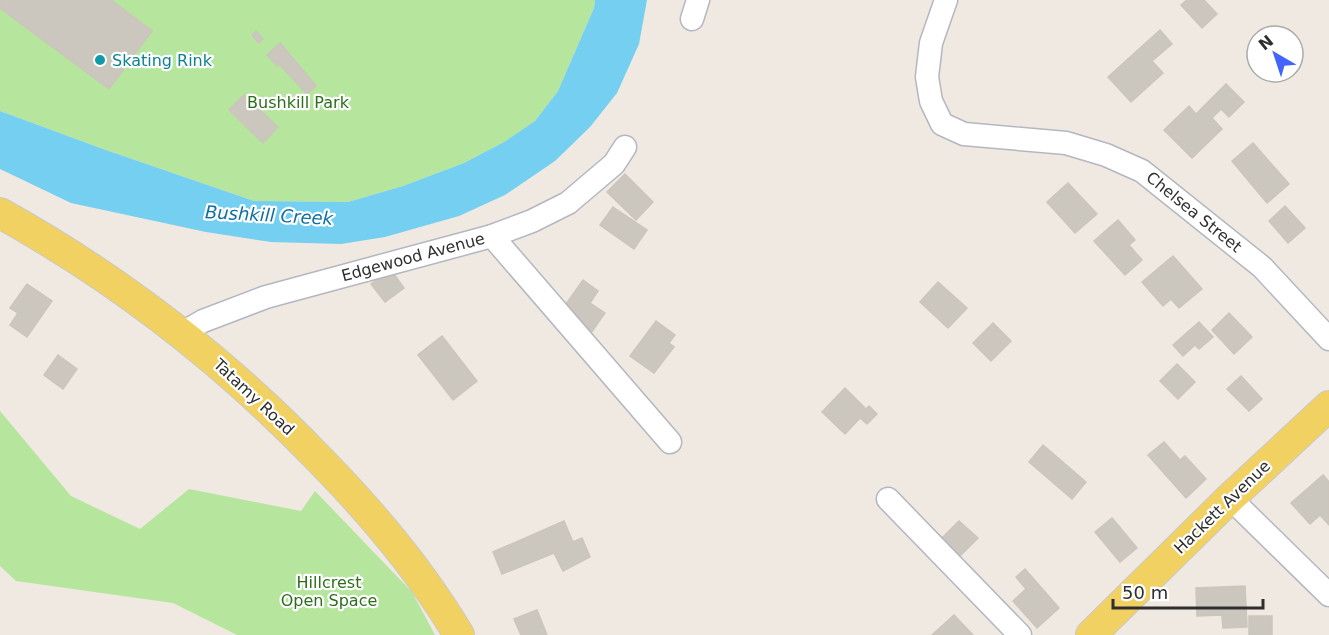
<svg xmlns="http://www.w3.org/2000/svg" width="1329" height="635" font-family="'DejaVu Sans',sans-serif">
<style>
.green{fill:#b6e59e}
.water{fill:#75cff0}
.building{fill:#cbc7bf;stroke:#cbc5ba;stroke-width:1.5}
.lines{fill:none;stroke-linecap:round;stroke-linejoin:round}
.minor-casing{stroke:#b4b7c1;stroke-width:25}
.major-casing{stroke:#c9c9c9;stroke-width:32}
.minor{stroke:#fff;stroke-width:22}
.major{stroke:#f2d163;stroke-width:30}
.culture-dot{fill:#0f9aa8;stroke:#fff;stroke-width:2}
.labels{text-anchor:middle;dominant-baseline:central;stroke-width:4.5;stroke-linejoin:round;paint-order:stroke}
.culture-label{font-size:16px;fill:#0d838f;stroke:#fff;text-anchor:start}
.park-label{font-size:16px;fill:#2c6e1b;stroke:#fff}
.street-label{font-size:16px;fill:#2e2e2e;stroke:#fff}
.water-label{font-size:18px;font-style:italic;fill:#0d6fa3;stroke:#fff}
</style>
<rect width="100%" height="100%" fill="#efe9e1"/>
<g class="green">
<path d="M0,0H595L594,8L558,91L535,121L504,142L464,163L403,186L348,202L254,201L103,149L0,111Z"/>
<path d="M0,411L71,496L140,529L189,489L301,511L315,491L412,592L435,635H237L173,603L16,581L0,566Z"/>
</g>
<path class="water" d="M595,0H647L639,44L617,93L590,127L555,161L505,195L459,216L385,237L341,244L271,242L206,232L71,203L0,169V111L103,149L254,201L348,202L403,186L464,163L504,142L535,121L558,91L594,8Z"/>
<g class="building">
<path d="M0,0H111L152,31L109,89L0,8Z"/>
<path d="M1187,0H1204L1217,14L1202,28L1181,5Z"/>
<path d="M1160,30L1172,44L1152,61L1163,73L1131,102L1108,77Z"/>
<path d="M256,31L263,39L259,43L252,35Z"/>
<path d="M280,43L316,86L307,94L279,64L277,66L267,55Z"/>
<path d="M1226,84L1244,102L1229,117L1221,109L1212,118L1222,129L1192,158L1164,130L1189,106L1196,114Z"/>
<path d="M244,95L278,127L263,143L229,110Z"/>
<path d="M1253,143L1289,184L1267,203L1232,161Z"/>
<path d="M625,174L653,202L636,220L607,192Z"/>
<path d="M1068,183L1097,214L1075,233L1047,202Z"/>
<path d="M1285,206L1305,228L1288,243L1269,221Z"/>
<path d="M613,207L647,230L634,249L600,225Z"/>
<path d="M1118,220L1135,240L1129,245L1142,260L1125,275L1094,241Z"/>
<path d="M1173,256L1202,289L1179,308L1171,299L1163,306L1142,282Z"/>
<path d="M391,270L404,288L385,302L371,284Z"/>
<path d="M583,280L598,291L590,303L605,313L591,333L561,311Z"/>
<path d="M938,282L967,308L948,328L920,302Z"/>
<path d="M27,284L52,301L27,337L10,325L18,313L10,308Z"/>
<path d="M1229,313L1252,337L1234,354L1212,330Z"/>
<path d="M656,321L675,335L669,343L674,347L654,373L630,356Z"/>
<path d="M1199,322L1213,337L1199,349L1195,345L1183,356L1173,345Z"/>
<path d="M993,323L1011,341L991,361L973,343Z"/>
<path d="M442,336L477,381L453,400L418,355Z"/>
<path d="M58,355L77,369L63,389L44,375Z"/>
<path d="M1177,364L1195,382L1178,399L1160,381Z"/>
<path d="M1241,376L1262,399L1249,411L1227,389Z"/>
<path d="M845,388L866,409L869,406L877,414L867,424L860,418L845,434L822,412Z"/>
<path d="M1164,442L1180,460L1185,456L1206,479L1186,498L1148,455Z"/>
<path d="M1043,445L1086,482L1072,499L1029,462Z"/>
<path d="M1323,475L1329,482V525L1320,515L1310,524L1291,503Z"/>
<path d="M1112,518L1137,548L1120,562L1095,532Z"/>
<path d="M564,521L573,542L582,538L590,557L563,571L554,553L502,574L493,552Z"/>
<path d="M959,521L978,538L957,559L939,541Z"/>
<path d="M1025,569L1059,608L1037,628L1013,601L1026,589L1016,577Z"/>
<path d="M1245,586L1247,627L1223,628L1222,615L1197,616L1196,588Z"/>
<path d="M537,610L547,635H521L514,619Z"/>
<path d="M954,615L973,635H932Z"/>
<rect x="1249" y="616" width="23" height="19"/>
</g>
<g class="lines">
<defs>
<g id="minor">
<path d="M946,0L931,43L927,77L931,101L942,124L964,134L1066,143L1106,155L1142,171L1262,267L1329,339"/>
<path d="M692,19L698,0"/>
<path d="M492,236L670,442"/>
<path d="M186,337L189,329L203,321L266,297L492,236L532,221L568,203L614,164L625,147"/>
<path d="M1230,498L1329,595"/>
<path d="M888,499L1020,635"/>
</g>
<g id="major">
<path d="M0,213C119,279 227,363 321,461C373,514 421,571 459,635"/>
<path d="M1091,635L1230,498L1329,406"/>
</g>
</defs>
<use href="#minor" class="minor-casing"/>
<use href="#major" class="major-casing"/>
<use href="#minor" class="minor"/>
<use href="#major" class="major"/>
</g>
<circle class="culture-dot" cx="100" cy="60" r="6"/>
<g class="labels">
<g class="culture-label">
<text x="112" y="60">Skating Rink</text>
</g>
<g class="park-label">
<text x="298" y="102">Bushkill Park</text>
<text x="329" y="582">Hillcrest<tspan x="329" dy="18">Open Space</tspan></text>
</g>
<g class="street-label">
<text transform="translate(1194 212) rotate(39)">Chelsea Street</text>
<text transform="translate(413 257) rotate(-15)">Edgewood Avenue</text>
<text transform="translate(254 397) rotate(43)">Tatamy Road</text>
<text transform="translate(1222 507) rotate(-44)">Hackett Avenue</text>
</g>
<g class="water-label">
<text transform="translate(269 215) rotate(3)">Bushkill Creek</text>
</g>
</g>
<g transform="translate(1275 54) rotate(321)"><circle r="28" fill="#ffffff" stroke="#ababab" stroke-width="1.5"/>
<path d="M0-4.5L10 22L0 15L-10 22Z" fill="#4264fb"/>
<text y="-9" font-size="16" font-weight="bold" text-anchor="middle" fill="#2e2e2e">N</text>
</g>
<path d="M1113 599v9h150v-9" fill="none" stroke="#2e2e2e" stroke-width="3"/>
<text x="1122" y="599" font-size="18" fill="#2e2e2e" stroke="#ffffff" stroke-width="4.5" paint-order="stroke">50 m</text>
</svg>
